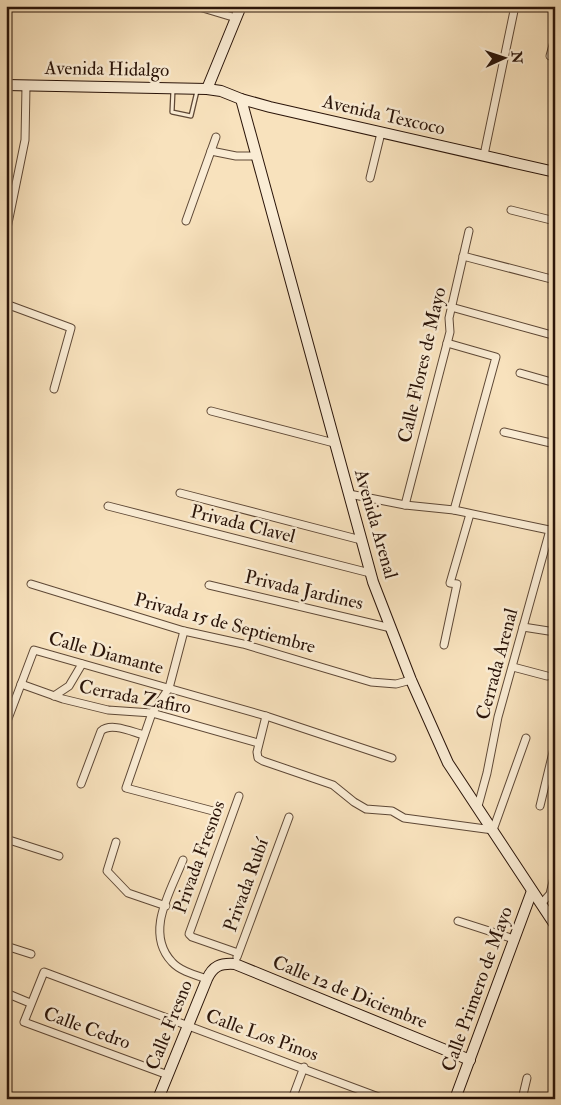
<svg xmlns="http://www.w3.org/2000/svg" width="561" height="1105" font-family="'IM FELL Double Pica',serif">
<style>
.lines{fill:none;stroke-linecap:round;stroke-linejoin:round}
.lane-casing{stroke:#5e4836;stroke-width:5.5}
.street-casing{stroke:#5e4836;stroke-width:9}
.secondary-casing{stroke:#2a1409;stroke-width:12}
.lane{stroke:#faecd4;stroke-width:3}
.street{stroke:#faecd4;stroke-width:7}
.secondary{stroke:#faecd4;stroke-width:10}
.labels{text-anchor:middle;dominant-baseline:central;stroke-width:5;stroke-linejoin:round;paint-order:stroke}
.street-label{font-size:19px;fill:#2a1409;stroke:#faecd4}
</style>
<rect width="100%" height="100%" fill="#f8e2bd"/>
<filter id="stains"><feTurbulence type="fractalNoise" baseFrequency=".004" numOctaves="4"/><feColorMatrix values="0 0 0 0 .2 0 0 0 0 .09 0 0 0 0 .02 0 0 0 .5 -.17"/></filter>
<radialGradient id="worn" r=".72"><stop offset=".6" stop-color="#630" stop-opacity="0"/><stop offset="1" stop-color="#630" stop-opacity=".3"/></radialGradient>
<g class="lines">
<defs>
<path id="lane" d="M173,90L172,112L191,116L197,91"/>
<g id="street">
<path d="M196,6L236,18"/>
<path d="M550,56L555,38"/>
<path d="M211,151L236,156H256"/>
<path d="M484,155L515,6"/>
<path d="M370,178L381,133"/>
<path d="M511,210L555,221"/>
<path d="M186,221L216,137"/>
<path d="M6,233L25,140L26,86"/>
<path d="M463,256L555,280"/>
<path d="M6,304L71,328L54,389"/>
<path d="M451,307L552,335"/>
<path d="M447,343L496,357L454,510"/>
<path d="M520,373L555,383"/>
<path d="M211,411L334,443"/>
<path d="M504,432L555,444"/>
<path d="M180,493L361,540"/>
<path d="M349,494L405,505L454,510L554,531"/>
<path d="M405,505L450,332L449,318L469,231"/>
<path d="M108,506L370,573"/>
<path d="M31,584L184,631L243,644L371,682L396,684L411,680"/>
<path d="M209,585L391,628"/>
<path d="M523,627L555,632"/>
<path d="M184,631L169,688L152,713L126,788L213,811"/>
<path d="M444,645L457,584L450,583L470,514"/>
<path d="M513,667L547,676"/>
<path d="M21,684L63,699L108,710L152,713L258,743"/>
<path d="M54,696L69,686L82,664"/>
<path d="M266,716L257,752L258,758L263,761L333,785L354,802L366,809L392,811L404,818L493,830L526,738"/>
<path d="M6,724L34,650L266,716L392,758"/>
<path d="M81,784L101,731C111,722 132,732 144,735"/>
<path d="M478,806L487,773L498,717L550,530"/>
<path d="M540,806L555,744"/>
<path d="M6,839L59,856"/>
<path d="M116,842L107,871L128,893L166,906"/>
<path d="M183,860C171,891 144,932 172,962C180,971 195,975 207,979"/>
<path d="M541,904L550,894L555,873"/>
<path d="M458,921L514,939"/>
<path d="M6,946L31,954"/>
<path d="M238,953L192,937L189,934L239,796"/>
<path d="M237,957L289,817"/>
<path d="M6,993L30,1003"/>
<path d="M168,1075L24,1022L44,972L384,1099"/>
<path d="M292,1099L304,1067"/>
<path d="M522,1099L527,1078"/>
</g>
<g id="secondary">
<path d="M6,85L207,89L221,91L241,99L270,107L555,172"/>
<path d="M207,89L241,6"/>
<path d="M241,99L373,582L411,680L448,763L555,925"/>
<path d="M158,1099L207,979C213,966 220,963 235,964L470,1060"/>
<path d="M455,1099L532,891"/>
</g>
</defs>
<use href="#lane" class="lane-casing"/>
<use href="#street" class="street-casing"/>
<use href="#secondary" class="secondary-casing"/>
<use href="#lane" class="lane"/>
<use href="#street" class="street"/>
<use href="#secondary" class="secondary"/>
</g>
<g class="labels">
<g class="street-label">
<text transform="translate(107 69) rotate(1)">Avenida Hidalgo</text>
<text transform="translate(384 115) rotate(13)">Avenida Texcoco</text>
<text transform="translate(422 365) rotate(-77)">Calle Flores de Mayo</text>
<text transform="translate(243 524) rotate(14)">Privada Clavel</text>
<text transform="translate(376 524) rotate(74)">Avenida Arenal</text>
<text transform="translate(304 590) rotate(13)">Privada Jardines</text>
<text transform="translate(225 623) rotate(15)">Privada 15 de Septiembre</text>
<text transform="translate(106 653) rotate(15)">Calle Diamante</text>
<text transform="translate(497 664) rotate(-75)">Cerrada Arenal</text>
<text transform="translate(135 697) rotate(11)">Cerrada Zafiro</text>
<text transform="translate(199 857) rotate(-70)">Privada Fresnos</text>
<text transform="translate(246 885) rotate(-70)">Privada Rubí</text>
<text transform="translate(477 989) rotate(-70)">Calle Primero de Mayo</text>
<text transform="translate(350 992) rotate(22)">Calle 12 de Diciembre</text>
<text transform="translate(169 1025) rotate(-68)">Calle Fresno</text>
<text transform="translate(87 1028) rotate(20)">Calle Cedro</text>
<text transform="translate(262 1035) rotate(20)">Calle Los Pinos</text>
</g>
</g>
<rect width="561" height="1105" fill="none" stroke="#f8e2bd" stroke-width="25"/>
<rect x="8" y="8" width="546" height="1090" fill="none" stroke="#2a1409" stroke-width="2.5"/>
<rect x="12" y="12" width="536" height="1080" fill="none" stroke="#2a1409"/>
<g transform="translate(504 58) rotate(87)" stroke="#faecd4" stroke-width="4" paint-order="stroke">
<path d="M0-4L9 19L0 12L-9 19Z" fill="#2a1409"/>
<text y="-8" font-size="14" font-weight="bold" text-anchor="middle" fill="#2a1409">N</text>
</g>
<rect width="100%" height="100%" filter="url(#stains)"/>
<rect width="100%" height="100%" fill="url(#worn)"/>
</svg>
